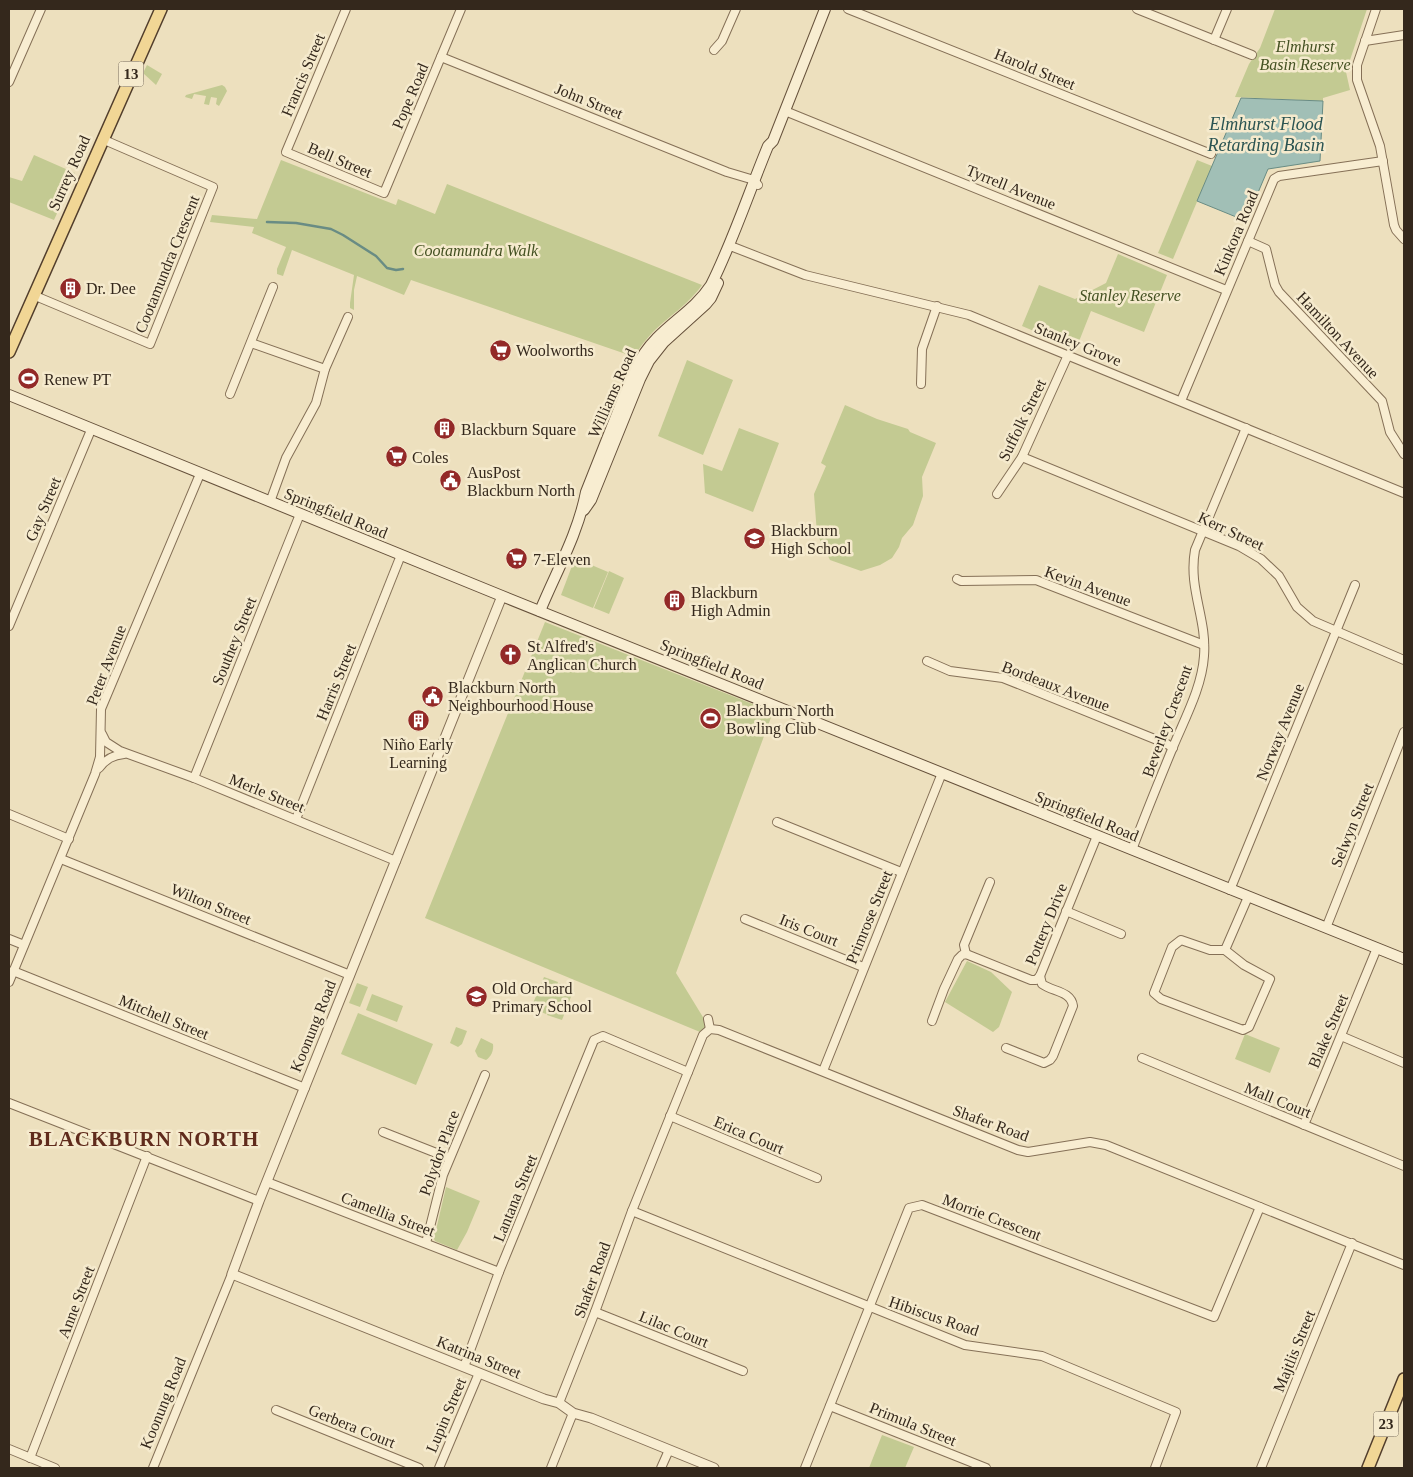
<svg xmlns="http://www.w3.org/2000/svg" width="1413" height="1477" font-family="Georgia,serif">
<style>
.green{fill:#c3ca92}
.water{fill:#a1bfb6;stroke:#698c84}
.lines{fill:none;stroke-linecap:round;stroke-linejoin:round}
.stream{stroke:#698c84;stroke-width:2.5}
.minor-casing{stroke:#857057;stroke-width:10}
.tertiary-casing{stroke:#857057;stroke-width:11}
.secondary-casing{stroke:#66513b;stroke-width:12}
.primary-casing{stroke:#523e2c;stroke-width:14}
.minor{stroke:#f8edd1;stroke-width:8}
.tertiary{stroke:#f8edd1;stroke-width:9}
.secondary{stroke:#f8edd1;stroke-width:10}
.primary{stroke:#f1d695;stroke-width:11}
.labels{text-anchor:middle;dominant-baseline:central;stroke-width:5;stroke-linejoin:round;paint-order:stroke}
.shield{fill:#f5eacd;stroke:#6e6251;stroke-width:1}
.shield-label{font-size:15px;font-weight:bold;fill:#34281c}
.park-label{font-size:16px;font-style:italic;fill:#445122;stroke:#f5eacd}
.street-label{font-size:16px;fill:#34281c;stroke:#f5eacd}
.poi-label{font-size:16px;fill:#34281c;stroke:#f5eacd;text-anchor:start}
.water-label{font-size:18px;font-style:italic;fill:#2b5452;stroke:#f5eacd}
.district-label{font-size:21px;font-weight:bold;letter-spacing:1px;fill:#602b1c;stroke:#f5eacd}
</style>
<rect width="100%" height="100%" fill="#ede0be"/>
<g class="green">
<path d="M1275,9H1367L1346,72L1350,90L1323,98V101L1235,97L1249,64L1260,48Z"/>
<path d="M147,65L162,74L156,85L143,73Z"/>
<path d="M222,85L225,87L227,91L219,106L216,104L217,98L211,97L209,105L204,104L206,96L194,94L192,99L185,97L186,95Z"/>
<path d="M34,155L75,173L54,220L9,202V177L22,181Z"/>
<path d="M281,160L396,205L398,199L435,214L447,184L702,285C686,308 663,319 646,340C639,347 637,356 628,360L624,359L626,354L411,280L404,295L357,276L354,290V310L350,308V303L354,275L292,250L283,276L277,274V269L286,247L252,233L254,227L210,222L212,215L257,219Z"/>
<path d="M1197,160L1212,166L1173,259L1158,253Z"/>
<path d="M1118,254L1167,275L1144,332L1091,311L1076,349L1022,326L1039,285L1075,299L1106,283Z"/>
<path d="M687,360L733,380L703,455L658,436Z"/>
<path d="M845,405L877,419L908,429L910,432L936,443L922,477L923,496L913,525L902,538L899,547L892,558L880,565L861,571L830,560L817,534L814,494L826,466L821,463Z"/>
<path d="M739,428L779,443L753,512L705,493L703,464L722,471Z"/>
<path d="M575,558L608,572L593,608L561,595Z"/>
<path d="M609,571L624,578L609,614L594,608Z"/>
<path d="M545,622L773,712L676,973L709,1027L700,1032L425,918Z"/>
<path d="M967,961L991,972L1012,992L999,1027L993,1032L945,1002Z"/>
<path d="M544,977L558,982L555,993L559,983L574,989L562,1020L547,1015L551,1004L546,1014L531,1008Z"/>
<path d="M357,983L368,987L360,1007L349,1003Z"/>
<path d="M372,994L403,1006L397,1022L366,1010Z"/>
<path d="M358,1013L433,1044L416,1085L341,1054Z"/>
<path d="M456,1027L467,1031L462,1044L458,1047L450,1043Z"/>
<path d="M1245,1034L1280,1048L1270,1073L1235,1059Z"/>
<path d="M481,1038L493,1044C494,1050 491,1057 486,1060L478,1057L475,1051Z"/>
<path d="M446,1187L480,1201L467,1232L457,1250L435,1241L433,1237L436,1230Z"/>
<path d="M882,1435L914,1447L905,1468H869Z"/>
</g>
<path class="water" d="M1241,98L1323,101L1320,161L1268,169L1246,221L1197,201Z"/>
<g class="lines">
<path class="stream" d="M267,222L296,223L331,229L343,235L376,256L387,268L396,270L403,269"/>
<defs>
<g id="minor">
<path d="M346,9L286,152L384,193L461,9"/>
<path d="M848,9L1211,154"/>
<path d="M1137,9L1252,55"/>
<path d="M1376,9L1357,65V80L1380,146L1394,225L1396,230L1404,239"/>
<path d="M1214,40L1227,9"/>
<path d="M1365,41L1404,35"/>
<path d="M714,50L722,41L736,9"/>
<path d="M441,57L727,172L754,180L758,185"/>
<path d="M9,82L41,9"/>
<path d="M785,111L1226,290"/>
<path d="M1248,241L1266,249L1275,285L1279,292L1382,401L1390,432L1404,454"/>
<path d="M733,247L805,275L969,315L1404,493"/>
<path d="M33,295L150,344L213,187L102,139"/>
<path d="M251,343L325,369"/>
<path d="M921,384L922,349L937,306"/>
<path d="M230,394L273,287"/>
<path d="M1181,401L1274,179L1279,176L1383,161"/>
<path d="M1022,457L1239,546L1261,559L1279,576L1297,607L1313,621L1404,660"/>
<path d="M997,494L1022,457L1068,355"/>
<path d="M270,502L286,458L316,403L325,369L348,317"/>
<path d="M957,579L961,581L1036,580L1204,645"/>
<path d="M9,626L91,430"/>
<path d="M927,661L950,671L1003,678L1167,744L1173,748"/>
<path d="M102,734L106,742L120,751L194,778L396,861"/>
<path d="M99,768C106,759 113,755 124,754"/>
<path d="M194,778L300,514"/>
<path d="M9,814L69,839"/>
<path d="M296,819L401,555"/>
<path d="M777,822L901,872"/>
<path d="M1132,850C1145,815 1159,781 1173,747C1185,718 1202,687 1204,656C1207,618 1188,589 1195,550L1246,428"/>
<path d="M61,859L350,975"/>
<path d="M1230,890L1355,585"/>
<path d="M1066,911L1121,934"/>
<path d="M745,919L863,967"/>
<path d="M1326,928L1404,732"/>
<path d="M9,939L24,945"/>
<path d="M1181,940L1210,950H1225L1244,965L1270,979L1249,1027L1243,1030L1161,999L1154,993L1172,947Z"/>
<path d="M1225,950L1248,897"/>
<path d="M966,954L1031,980H1036L1040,976L1097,836"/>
<path d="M13,971L305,1088"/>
<path d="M9,982L95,774L100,757L101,709L200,474"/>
<path d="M708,1019L710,1029"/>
<path d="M932,1021L944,989L958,959L962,955L966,954L964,945L990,882"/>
<path d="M1341,1036L1404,1063"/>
<path d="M1006,1048L1044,1063L1050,1060L1053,1056L1073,1006C1071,991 1053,992 1042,984L1040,976"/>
<path d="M1142,1058L1404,1166"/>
<path d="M823,1071L942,773"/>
<path d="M9,1103L259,1201"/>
<path d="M670,1116L817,1178"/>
<path d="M1304,1125L1377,948"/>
<path d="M383,1132L449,1158"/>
<path d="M267,1182L499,1272"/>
<path d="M632,1211L965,1345L1042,1356L1176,1412L1155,1468"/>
<path d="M426,1243L443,1175L485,1075"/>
<path d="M595,1312L743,1371"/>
<path d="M464,1367L499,1272L594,1040L603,1036L688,1072"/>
<path d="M559,1403L595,1312L632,1211L703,1035L710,1029L719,1030L1018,1150L1028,1152L1090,1142L1106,1145L1404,1265"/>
<path d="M830,1406L986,1468"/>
<path d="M276,1410L419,1468"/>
<path d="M9,1449L55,1468"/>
<path d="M30,1458L147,1156"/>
<path d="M153,1468L232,1274"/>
<path d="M439,1468L479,1373"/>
<path d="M551,1468L573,1413"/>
<path d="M661,1468L669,1450"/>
<path d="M805,1468L909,1208L922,1205L1214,1317L1260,1207"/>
<path d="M1261,1468L1352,1243"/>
</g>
<path id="tertiary" d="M502,596L259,1201L232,1274L544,1399L559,1403L573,1413L591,1418L714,1468"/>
<g id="secondary">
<path d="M9,395L502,596L1404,959"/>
<path d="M584,510L591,500L640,379L649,361L664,342L706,304L711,298L718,283"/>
<path d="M540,611C556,572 578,534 586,492L634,371C640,359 647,348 656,339C674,320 696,308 711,285C733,241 749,192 768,146L773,141L825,9"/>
</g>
<g id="primary">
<path d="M9,352L161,9"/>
<path d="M1368,1468L1404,1379"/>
</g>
</defs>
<use href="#minor" class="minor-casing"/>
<use href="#tertiary" class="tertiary-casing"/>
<use href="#secondary" class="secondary-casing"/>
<use href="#primary" class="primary-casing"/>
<use href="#minor" class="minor"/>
<use href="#tertiary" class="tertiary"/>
<use href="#secondary" class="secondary"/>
<use href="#primary" class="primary"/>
</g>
<defs>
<symbol id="building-disc" viewBox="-11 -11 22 22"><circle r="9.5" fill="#932928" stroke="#f5eacd"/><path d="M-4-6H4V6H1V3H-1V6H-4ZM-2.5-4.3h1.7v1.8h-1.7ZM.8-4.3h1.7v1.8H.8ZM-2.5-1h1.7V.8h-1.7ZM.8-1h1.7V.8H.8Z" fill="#fff"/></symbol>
<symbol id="supermarket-disc" viewBox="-11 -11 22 22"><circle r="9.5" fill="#932928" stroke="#f5eacd"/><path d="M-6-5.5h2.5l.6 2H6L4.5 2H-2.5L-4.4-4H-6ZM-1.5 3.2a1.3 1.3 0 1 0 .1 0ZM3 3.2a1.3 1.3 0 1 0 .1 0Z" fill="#fff"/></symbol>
<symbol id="stadium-disc" viewBox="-11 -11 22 22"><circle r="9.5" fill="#932928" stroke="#f5eacd"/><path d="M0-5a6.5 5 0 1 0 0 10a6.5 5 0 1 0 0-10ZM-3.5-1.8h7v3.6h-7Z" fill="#fff"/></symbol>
<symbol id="civic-disc" viewBox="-11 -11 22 22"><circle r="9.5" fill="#932928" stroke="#f5eacd"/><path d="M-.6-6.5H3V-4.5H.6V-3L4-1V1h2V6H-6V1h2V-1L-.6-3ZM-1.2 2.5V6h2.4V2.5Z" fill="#fff"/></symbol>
<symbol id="school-disc" viewBox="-11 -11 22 22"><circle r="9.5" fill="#932928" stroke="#f5eacd"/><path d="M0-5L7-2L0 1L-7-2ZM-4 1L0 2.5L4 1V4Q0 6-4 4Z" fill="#fff"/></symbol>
<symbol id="church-disc" viewBox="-11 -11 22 22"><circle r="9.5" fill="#932928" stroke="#f5eacd"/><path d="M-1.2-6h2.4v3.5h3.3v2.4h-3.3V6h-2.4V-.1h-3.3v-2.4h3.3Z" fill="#fff"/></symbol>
</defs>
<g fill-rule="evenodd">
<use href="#building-disc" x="58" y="276" width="25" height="25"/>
<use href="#supermarket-disc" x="488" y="338" width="25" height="25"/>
<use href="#stadium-disc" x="16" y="366" width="25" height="25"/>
<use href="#building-disc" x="432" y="416" width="25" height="25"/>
<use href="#supermarket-disc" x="384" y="444" width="25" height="25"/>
<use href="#civic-disc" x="438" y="468" width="25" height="25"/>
<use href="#school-disc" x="742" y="526" width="25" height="25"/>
<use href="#supermarket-disc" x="504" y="546" width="25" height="25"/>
<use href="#building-disc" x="662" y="588" width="25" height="25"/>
<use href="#church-disc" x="498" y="642" width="25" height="25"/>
<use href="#civic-disc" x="420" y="684" width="25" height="25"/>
<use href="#stadium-disc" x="698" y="706" width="25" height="25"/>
<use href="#building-disc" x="406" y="708" width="25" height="25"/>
<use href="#school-disc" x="464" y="984" width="25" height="25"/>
</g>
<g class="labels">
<g class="shield">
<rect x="118.5" y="61.5" width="25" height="25" rx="4"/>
<rect x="1373.5" y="1411.5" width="25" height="25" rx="4"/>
</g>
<g class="shield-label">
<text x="131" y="74">13</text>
<text x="1386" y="1424">23</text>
</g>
<g class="park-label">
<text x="1305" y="46">Elmhurst<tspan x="1305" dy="18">Basin Reserve</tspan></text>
<text x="476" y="250">Cootamundra Walk</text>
<text x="1130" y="295">Stanley Reserve</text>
</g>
<g class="street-label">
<text transform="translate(1035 69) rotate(22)">Harold Street</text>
<text transform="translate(303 75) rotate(-67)">Francis Street</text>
<text transform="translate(410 96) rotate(-67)">Pope Road</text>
<text transform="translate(589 101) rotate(22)">John Street</text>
<text transform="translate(340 160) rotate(23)">Bell Street</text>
<text transform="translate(69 173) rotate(-66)">Surrey Road</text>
<text transform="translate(1011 187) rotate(22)">Tyrrell Avenue</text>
<text transform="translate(1236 233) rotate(-67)">Kinkora Road</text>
<text transform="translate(167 264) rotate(-68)">Cootamundra Crescent</text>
<text transform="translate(1338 335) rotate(47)">Hamilton Avenue</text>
<text transform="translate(1078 344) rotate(22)">Stanley Grove</text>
<text transform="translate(612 393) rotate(-66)">Williams Road</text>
<text transform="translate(1022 420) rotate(-64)">Suffolk Street</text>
<text transform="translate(43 509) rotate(-67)">Gay Street</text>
<text transform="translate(336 513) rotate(22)">Springfield Road</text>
<text transform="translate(1231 531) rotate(25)">Kerr Street</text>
<text transform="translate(1088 586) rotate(20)">Kevin Avenue</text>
<text transform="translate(234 641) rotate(-68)">Southey Street</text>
<text transform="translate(712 664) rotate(22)">Springfield Road</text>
<text transform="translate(106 665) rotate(-69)">Peter Avenue</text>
<text transform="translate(336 682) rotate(-68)">Harris Street</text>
<text transform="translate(1056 686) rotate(21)">Bordeaux Avenue</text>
<text transform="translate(1167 721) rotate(-70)">Beverley Crescent</text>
<text transform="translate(1280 732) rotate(-68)">Norway Avenue</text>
<text transform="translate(267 793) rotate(22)">Merle Street</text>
<text transform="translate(1087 816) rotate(22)">Springfield Road</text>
<text transform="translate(1352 825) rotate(-68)">Selwyn Street</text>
<text transform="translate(211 904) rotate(22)">Wilton Street</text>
<text transform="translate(869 917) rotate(-68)">Primrose Street</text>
<text transform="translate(1046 924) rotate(-68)">Pottery Drive</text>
<text transform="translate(809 930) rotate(22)">Iris Court</text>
<text transform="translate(164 1017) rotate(22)">Mitchell Street</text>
<text transform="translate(313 1026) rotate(-68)">Koonung Road</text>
<text transform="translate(1328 1031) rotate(-67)">Blake Street</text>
<text transform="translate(1278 1100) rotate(22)">Mall Court</text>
<text transform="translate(991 1123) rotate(20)">Shafer Road</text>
<text transform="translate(749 1135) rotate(23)">Erica Court</text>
<text transform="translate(439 1153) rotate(-70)">Polydor Place</text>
<text transform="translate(515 1198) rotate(-68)">Lantana Street</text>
<text transform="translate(388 1214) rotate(21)">Camellia Street</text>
<text transform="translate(992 1217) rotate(21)">Morrie Crescent</text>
<text transform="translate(592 1280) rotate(-70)">Shafer Road</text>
<text transform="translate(76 1302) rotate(-69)">Anne Street</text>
<text transform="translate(934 1316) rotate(19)">Hibiscus Road</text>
<text transform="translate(674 1329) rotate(22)">Lilac Court</text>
<text transform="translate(1294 1351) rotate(-68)">Majtlis Street</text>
<text transform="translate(479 1357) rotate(22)">Katrina Street</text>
<text transform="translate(163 1403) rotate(-68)">Koonung Road</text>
<text transform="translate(446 1415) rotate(-67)">Lupin Street</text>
<text transform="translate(913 1424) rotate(22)">Primula Street</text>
<text transform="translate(352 1426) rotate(22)">Gerbera Court</text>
</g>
<g class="poi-label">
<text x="86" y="288">Dr. Dee</text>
<text x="516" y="350">Woolworths</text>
<text x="44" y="379">Renew PT</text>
<text x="461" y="429">Blackburn Square</text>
<text x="412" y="457">Coles</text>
<text x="467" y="472">AusPost<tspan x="467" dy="18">Blackburn North</tspan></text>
<text x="771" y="530">Blackburn<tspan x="771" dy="18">High School</tspan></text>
<text x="533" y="559">7-Eleven</text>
<text x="691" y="592">Blackburn<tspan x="691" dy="18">High Admin</tspan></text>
<text x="527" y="646">St Alfred's<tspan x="527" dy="18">Anglican Church</tspan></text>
<text x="448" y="687">Blackburn North<tspan x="448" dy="18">Neighbourhood House</tspan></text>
<text x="726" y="710">Blackburn North<tspan x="726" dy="18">Bowling Club</tspan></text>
<text x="418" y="744" text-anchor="middle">Niño Early<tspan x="418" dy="18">Learning</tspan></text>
<text x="492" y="988">Old Orchard<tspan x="492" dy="18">Primary School</tspan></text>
</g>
<g class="water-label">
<text x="1266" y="124">Elmhurst Flood<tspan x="1266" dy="21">Retarding Basin</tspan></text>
</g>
<g class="district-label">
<text x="144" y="1139">BLACKBURN NORTH</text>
</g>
</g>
<rect width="1413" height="1477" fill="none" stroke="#34281c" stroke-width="20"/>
</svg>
